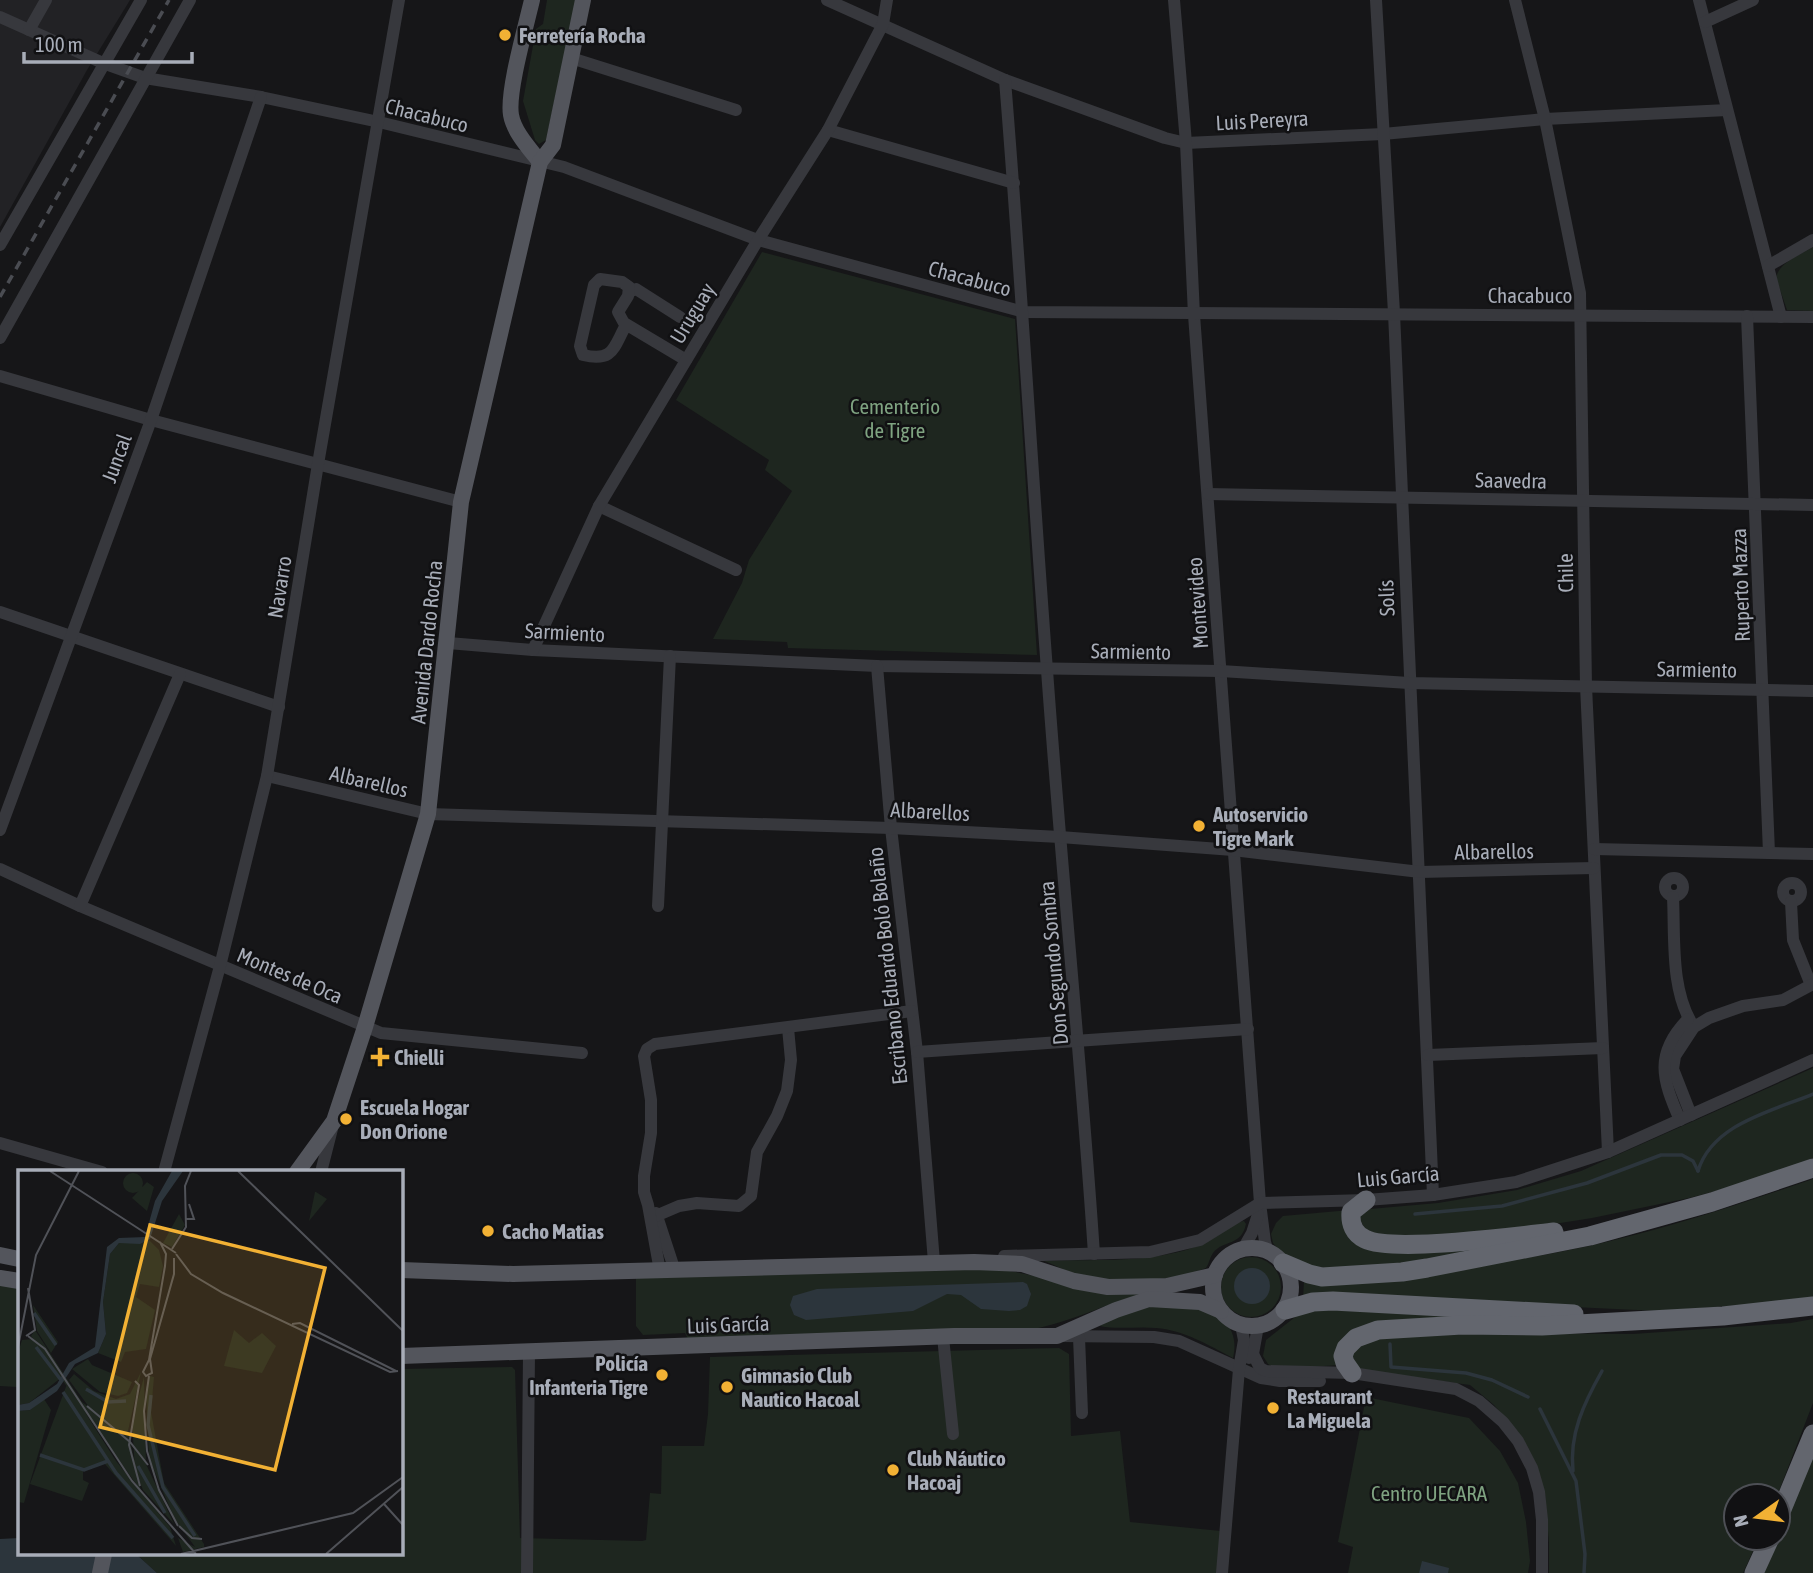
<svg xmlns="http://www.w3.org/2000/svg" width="1813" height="1573" font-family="'Asap Condensed',sans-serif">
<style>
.built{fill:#222225}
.green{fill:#1e261f}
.water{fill:#2c353c}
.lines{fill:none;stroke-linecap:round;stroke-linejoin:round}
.stream{stroke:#2c353c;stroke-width:3.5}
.minor{stroke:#37383d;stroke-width:12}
.major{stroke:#53555c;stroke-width:16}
.highway{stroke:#63666e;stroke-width:19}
.rail{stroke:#4a4c52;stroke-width:3.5;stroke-dasharray:9 7;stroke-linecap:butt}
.poi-dot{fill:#f2b134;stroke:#111113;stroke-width:2.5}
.labels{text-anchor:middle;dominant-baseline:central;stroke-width:5;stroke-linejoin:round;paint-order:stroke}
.poi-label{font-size:21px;font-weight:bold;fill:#a8adb8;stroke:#111113;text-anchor:start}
.street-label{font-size:21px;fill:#a8adb8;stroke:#111113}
.park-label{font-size:21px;fill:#7fa381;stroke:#111113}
.inset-river{fill:none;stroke:#2c353c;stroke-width:3.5}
.inset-road{fill:none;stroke:#505258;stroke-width:2}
.view{fill:#f2b134;fill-opacity:0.15;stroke:#f2b134;stroke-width:3.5}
.inset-edge{fill:none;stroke:#a8adb8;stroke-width:3.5}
</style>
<rect width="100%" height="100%" fill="#161618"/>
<path class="built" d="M0,0H130L87,70L0,227Z"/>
<g class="green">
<path d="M547,0H576L546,140L539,144L535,140L523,101L536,29L543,24Z"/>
<path d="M1813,247V311L1787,310L1776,278C1779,262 1800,255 1813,247Z"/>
<path d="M762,252L1015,319L1037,655L788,648L787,642L713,639L742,583L749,560L792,491L765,470L769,460L676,400Z"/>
<path d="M1813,1068V1158L1747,1183L1689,1198L1592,1218L1485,1235L1369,1236L1357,1215L1370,1209L1438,1203L1517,1190L1581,1171Z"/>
<path d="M1813,1179V1300L1659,1311L1486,1303L1303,1300L1304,1280C1371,1274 1439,1271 1505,1261C1611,1247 1712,1214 1813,1179Z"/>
<path d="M1350,1210V1236L1488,1244L1435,1262L1322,1271L1282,1254L1273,1243L1271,1234L1276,1223L1283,1216Z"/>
<path d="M1244,1221L1246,1224C1241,1247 1224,1239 1213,1253C1210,1257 1209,1264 1206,1268C1171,1283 1106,1284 1070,1272C1061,1269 1053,1264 1044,1261C1090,1259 1141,1263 1186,1250C1207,1244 1223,1224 1244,1221Z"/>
<circle cx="1251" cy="1287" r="30"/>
<path d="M1000,1269L1061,1281L1161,1293C1114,1296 1074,1324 1026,1330L689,1341L685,1333L643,1335L636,1326V1278Z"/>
<path d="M0,1285L19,1289V1387H17L0,1386Z"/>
<path d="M1158,1305C1170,1305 1185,1303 1197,1306C1223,1311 1240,1332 1233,1358C1208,1345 1184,1330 1156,1328C1137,1326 1118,1330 1100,1326L1120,1314Z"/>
<path d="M1312,1309L1466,1314L1369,1329L1340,1365L1277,1369L1268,1364L1263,1356L1266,1340L1299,1314Z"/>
<path d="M1813,1319V1403L1777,1496H1736V1538H1759L1743,1573H1549V1543L1545,1495L1536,1464L1519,1433L1494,1405L1470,1385L1362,1370L1351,1366L1350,1346L1364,1339L1484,1333L1633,1334L1791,1323Z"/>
<path d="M1059,1348L1069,1354L1071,1436L1120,1431L1130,1522L1221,1531L1217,1573H157L136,1554H401V1369L512,1367L515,1370L520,1538L642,1541L646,1540L650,1493L661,1494L662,1446H704L708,1414L710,1357Z"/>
<path d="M1366,1397L1469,1418L1500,1451L1518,1483L1526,1522L1530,1561L1528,1573H1348L1353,1547L1338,1542Z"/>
<path d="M1813,1455V1573H1764Z"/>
</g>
<g class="water">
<circle cx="1252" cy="1286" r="18"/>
<path d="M1023,1282L1027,1284L1031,1294L1027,1306L1020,1310L1009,1311L981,1309L961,1295L947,1294L913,1311L806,1320L794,1315L790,1305L793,1296L817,1289Z"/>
<path d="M19,1538V1554H136L157,1573H0V1539Z"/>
<path d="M1422,1561L1449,1568L1448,1573H1419Z"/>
</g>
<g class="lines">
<g class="stream">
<path d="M1698,1171C1712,1124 1772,1111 1813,1094"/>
<path d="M1415,1214L1502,1206L1587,1183L1661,1155H1682L1693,1161L1698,1171"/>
<path d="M1390,1344L1391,1367L1466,1373L1492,1380L1528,1397"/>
<path d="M1540,1409L1576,1481L1585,1554L1584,1573"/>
<path d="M1573,1471C1569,1434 1584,1403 1602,1371"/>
</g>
<g class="minor">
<path d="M827,0L1005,80L1165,138L1186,143L1383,134L1545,119L1727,110"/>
<path d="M1174,0L1186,143L1194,315L1260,1203L1265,1242L1268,1252"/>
<path d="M1376,0L1394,313L1433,1195"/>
<path d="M1515,0L1545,119L1580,293L1586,686L1608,1152"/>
<path d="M1699,0L1781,317"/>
<path d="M0,17L103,63L145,78L261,97L379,122L564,167L758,240L1024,312L1813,317"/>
<path d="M1705,22L1753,0"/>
<path d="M29,30L46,0"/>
<path d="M571,58L736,110"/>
<path d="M1005,80C1021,276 1032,473 1047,670C1061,865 1081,1059 1094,1254"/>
<path d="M828,130L1014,183"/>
<path d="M0,245L141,0"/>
<path d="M1768,266L1813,240"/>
<path d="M629,292L636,289L680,317"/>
<path d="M1747,316L1769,853"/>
<path d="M626,325C613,348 614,362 583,355L580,346L594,285L600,279L622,282L629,287L628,296L618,312L624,323L686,360"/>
<path d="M0,338L190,0"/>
<path d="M0,376L151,420L461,502"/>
<path d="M1208,494L1813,505"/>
<path d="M599,506L736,570"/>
<path d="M0,612L279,707"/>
<path d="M448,643L533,650L877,666L1221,671L1409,683L1813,691"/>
<path d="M533,650L599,506L758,240L828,130L883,24L887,0"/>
<path d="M877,666L891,828L917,1052L934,1262"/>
<path d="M267,776L428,814L891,828L1060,837L1233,850L1420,872L1594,868"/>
<path d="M0,830L151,420L261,97"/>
<path d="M1594,849L1813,854"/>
<path d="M0,869L80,906L381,1033L582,1053"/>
<circle cx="1674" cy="887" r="9"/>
<circle cx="1792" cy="892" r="9"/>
<path d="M1673,897C1675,938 1670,991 1694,1027"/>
<path d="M1791,902L1793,940L1811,985"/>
<path d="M80,906L180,674"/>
<path d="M658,906L670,656"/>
<path d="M917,1052L1248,1029"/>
<path d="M1428,1055L1603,1048"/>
<path d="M1691,1115L1673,1069L1675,1056L1694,1027L1709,1018L1743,1006L1783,1000L1813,984"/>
<path d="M1680,1120C1662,1079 1654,1054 1688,1019"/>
<path d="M0,1143L102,1172"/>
<path d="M164,1172L220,966L267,776L318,464L399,0"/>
<path d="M321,1172L333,1125"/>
<path d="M656,1213L675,1271"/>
<path d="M651,1218L679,1206L697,1203L739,1206L751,1196L757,1152L777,1116L787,1091L791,1060L788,1028"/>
<path d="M1243,1249L1252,1233L1258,1214"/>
<path d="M1004,1256L1150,1252L1200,1240L1260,1203L1366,1200L1433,1195L1516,1182L1608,1152L1813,1060"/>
<path d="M660,1271L648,1205L644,1192V1176L651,1133V1100L644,1056L647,1049L655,1044L912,1011"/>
<path d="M1060,1336L1154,1337L1179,1341L1261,1378L1280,1381H1320"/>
<path d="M943,1337L953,1434"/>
<path d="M1079,1337L1082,1413"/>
<path d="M1253,1354L1260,1368L1266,1371L1352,1373L1456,1389L1479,1401L1503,1422L1518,1441L1532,1468L1539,1492L1542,1520V1573"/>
<path d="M1249,1358L1253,1354L1258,1326"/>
<path d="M527,1573L529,1352"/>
<path d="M1222,1573L1239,1369L1244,1340L1241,1325"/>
</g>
<g class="major">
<path d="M532,0C526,26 507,92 511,115C514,132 529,148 540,162"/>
<path d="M297,1172L334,1121L365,1027L428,814L461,502L540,162L553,145L583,0"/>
<circle cx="1252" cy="1287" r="39"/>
<path d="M0,1255L19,1259"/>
<path d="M401,1270L513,1274L974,1262L1022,1264L1074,1281L1108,1287L1167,1286L1215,1275"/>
<path d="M0,1278L19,1281"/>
<path d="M401,1356L954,1336H1057L1116,1310L1149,1299L1200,1302L1221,1311"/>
<path d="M100,1573L104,1554"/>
</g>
<g class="highway">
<path d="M1366,1200L1351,1212C1350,1224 1354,1234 1365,1239C1392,1253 1518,1236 1554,1232"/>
<path d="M1283,1263L1309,1274L1322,1277L1402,1272L1427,1268L1590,1236L1712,1202L1813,1168"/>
<path d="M1285,1310L1313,1302L1333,1301L1574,1314"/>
<path d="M1352,1373L1345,1363L1343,1356L1346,1348L1356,1338L1378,1330L1462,1325L1542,1326L1723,1316L1813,1306"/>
<path d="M1778,1519L1813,1434"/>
<path d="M1754,1573L1770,1538"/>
</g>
<path class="rail" d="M0,297L169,0"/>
</g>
<g class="poi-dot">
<circle cx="505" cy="35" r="7"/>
<circle cx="1199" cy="826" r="7"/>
<path d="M376.5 1046.5h7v7h7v7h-7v7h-7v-7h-7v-7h7z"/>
<circle cx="346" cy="1119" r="7"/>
<circle cx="488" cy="1231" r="7"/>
<circle cx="662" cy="1375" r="7"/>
<circle cx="727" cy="1387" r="7"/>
<circle cx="1273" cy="1408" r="7"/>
<circle cx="893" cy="1470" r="7"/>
</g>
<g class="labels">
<g class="poi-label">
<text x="519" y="35">Ferretería Rocha</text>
<text x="1213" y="814">Autoservicio<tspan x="1213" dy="24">Tigre Mark</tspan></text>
<text x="394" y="1057">Chielli</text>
<text x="360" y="1107">Escuela Hogar<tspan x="360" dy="24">Don Orione</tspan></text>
<text x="502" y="1231">Cacho Matias</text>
<text x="648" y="1363" text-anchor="end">Policía<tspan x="648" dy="24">Infanteria Tigre</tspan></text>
<text x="741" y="1375">Gimnasio Club<tspan x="741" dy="24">Nautico Hacoal</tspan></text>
<text x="1287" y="1396">Restaurant<tspan x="1287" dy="24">La Miguela</tspan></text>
<text x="907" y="1458">Club Náutico<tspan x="907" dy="24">Hacoaj</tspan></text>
</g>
<g class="street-label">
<text transform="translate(427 115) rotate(14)">Chacabuco</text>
<text transform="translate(1262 120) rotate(-3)">Luis Pereyra</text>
<text transform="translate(970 278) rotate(15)">Chacabuco</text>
<text x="1530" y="295">Chacabuco</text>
<text transform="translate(692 313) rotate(-59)">Uruguay</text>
<text transform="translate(116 458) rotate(-70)">Juncal</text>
<text transform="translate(1511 480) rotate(1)">Saavedra</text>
<text transform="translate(1565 573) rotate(-91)">Chile</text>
<text transform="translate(1740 585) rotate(-92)">Ruperto Mazza</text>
<text transform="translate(279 587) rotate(-81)">Navarro</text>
<text transform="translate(1386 598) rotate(-92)">Solís</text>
<text transform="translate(1197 603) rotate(-94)">Montevideo</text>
<text transform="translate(565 632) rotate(3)">Sarmiento</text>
<text transform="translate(426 642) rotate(-84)">Avenida Dardo Rocha</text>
<text transform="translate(1131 651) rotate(1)">Sarmiento</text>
<text transform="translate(1697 669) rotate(1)">Sarmiento</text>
<text transform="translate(369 781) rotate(13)">Albarellos</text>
<text transform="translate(930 811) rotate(3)">Albarellos</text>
<text transform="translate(1494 851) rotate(-1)">Albarellos</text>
<text transform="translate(1053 963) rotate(-95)">Don Segundo Sombra</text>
<text transform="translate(887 966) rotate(-96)">Escribano Eduardo Boló Bolaño</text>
<text transform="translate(290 975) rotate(23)">Montes de Oca</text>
<text transform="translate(1398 1176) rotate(-5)">Luis García</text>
<text transform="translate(728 1324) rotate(-2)">Luis García</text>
</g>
<g class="park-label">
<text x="895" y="406">Cementerio<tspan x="895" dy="24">de Tigre</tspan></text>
<text x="1429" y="1493">Centro UECARA</text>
</g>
</g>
<g transform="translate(18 1170)">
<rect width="385" height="385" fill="#161618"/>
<path d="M105 13a10 10 0 1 1 20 0a10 10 0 1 1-20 0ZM129,12L136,17L129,41L114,28ZM298,22L309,29L291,51L297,22ZM161,44L167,55L154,77L145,73ZM131,70L141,80L145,96L141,117L122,114L118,127L137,140L128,179L107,182L103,192L80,183L88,164L85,132L92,84L101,73ZM15,135L40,172L33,183L19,161ZM17,160L64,232L71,237L51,210L56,204L76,221L98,229L112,224L123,202L110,261L123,321L13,166ZM216,160L231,173L244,163L258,176L244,203L206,196ZM15,169L44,207L11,233L0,235V183L4,170ZM70,189L74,195L114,212L109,223L100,226L82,222L54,199ZM132,206L136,207L133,242L146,313L186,374V377L165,382L160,368L177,377L156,348L131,288L128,219ZM126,207L128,294L156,354L125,320L117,301L114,251ZM49,214L98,291L152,357L158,376L86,293L65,301V310L71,313L64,331L12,314ZM26,229L33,240L6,333L0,332V241L12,240Z" fill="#1e261f"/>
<path d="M154,1H165L144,31L132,69L122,74L101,73L92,84L85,132L88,164L80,183L57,194L39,221L12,240L0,241V235L11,233L39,214L51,193L77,177L89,77L101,68L127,67L137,31Z" fill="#2c353c"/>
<path class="inset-river" d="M16,143L38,175M18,177L43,210M68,219L90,232L108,231M45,222L98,303L155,368M133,225L130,255L145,317L177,366M22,285L66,300L90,291M120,296L147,343"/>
<path class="inset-road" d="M32,1L158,83M220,1L385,161M167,49H176L171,34M142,72L148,84L147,96L131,190L125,202L128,206L134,203L132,189L156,104V88M154,79L168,57L167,16L173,1M158,84L173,104L205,123L372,202L380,201M274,154L282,153L378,201M8,166L17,160L10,118M10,166L27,179L114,311L178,384M0,177L18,85L61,1M131,206L126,241L129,281L141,320L160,356M117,211L121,215L111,275L122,316M69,236L112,272L130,295M366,334L385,355M161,356L174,368L184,369M163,384L335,343L385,307M308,384L385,317"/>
<path class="view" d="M132,55L307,98L257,300L82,257Z"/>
<rect width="385" height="385" class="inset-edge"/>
</g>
<g transform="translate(1757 1517) rotate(256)"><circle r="33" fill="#111113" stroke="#4d4f55" stroke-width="2"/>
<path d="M0-5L12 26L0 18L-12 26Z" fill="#f2b134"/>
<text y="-10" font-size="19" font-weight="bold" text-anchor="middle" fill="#a8adb8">N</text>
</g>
<path d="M24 52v10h168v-10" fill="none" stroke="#a8adb8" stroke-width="3.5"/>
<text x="35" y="52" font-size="21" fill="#a8adb8" stroke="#111113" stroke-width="5" paint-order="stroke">100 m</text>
</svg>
